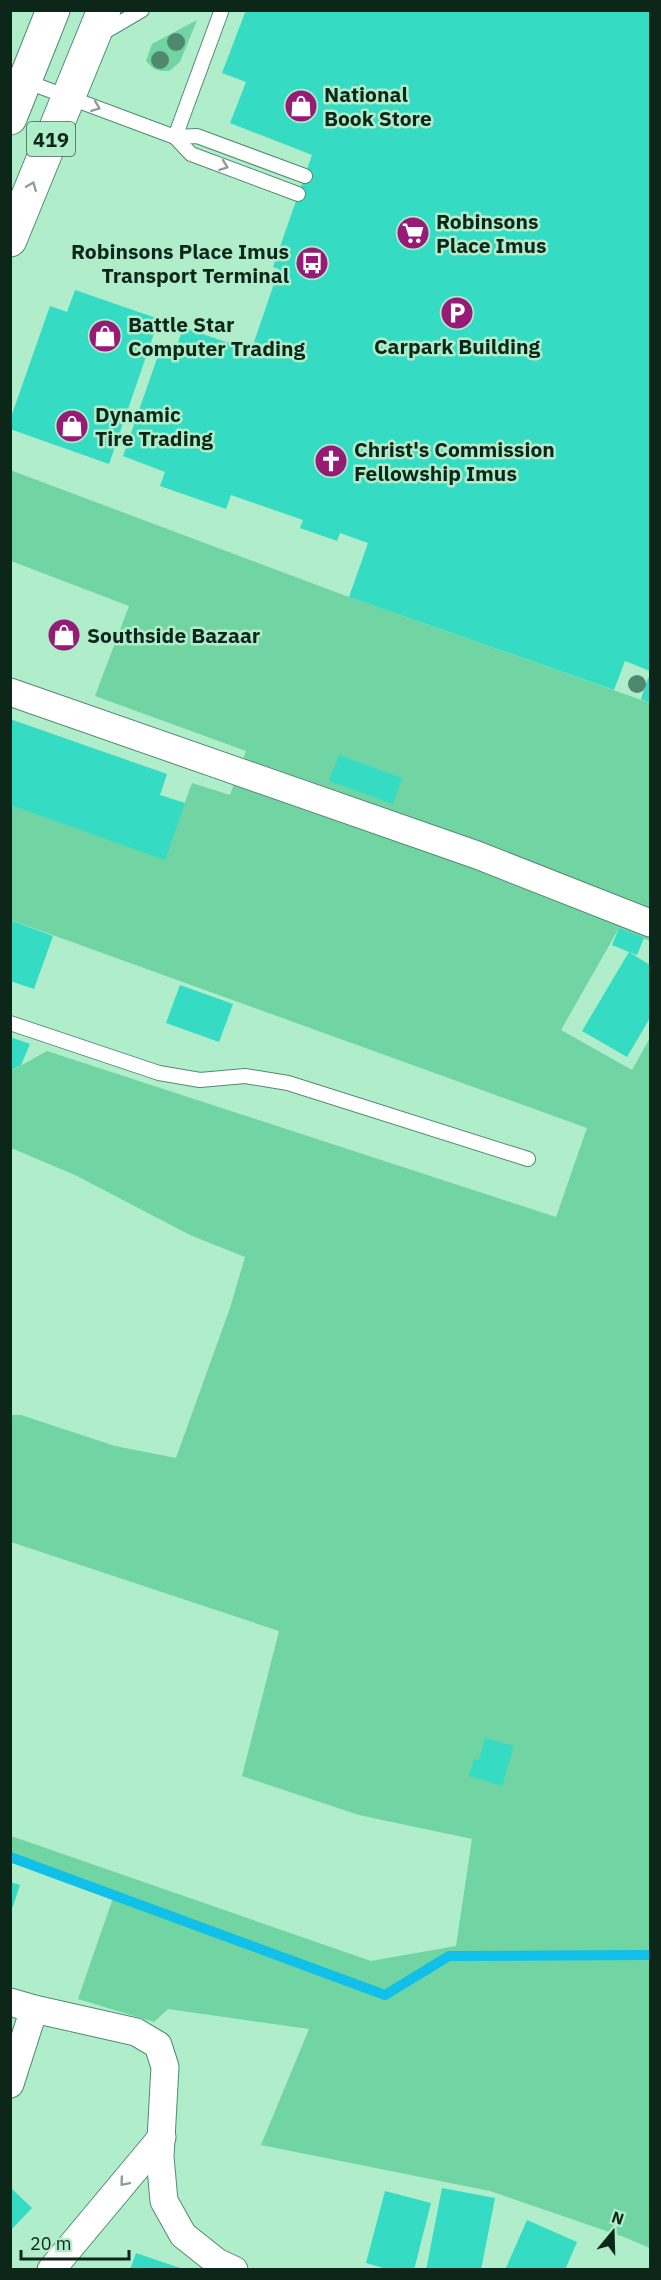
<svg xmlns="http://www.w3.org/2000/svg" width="661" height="2280" font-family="'IBM Plex Sans',sans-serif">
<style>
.green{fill:#71d4a3}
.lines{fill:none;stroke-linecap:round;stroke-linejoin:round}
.stream{stroke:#10c0e8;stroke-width:10}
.building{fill:#36dbc3}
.service-casing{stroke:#518c6e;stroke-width:16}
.minor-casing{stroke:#518c6e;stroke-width:29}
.trunk-casing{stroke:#518c6e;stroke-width:35}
.service{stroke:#fff;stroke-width:14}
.minor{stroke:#fff;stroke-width:27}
.trunk{stroke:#fff;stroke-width:33}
.tree{fill:#4f886e}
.oneway{stroke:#929d98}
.labels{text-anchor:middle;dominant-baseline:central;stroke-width:5;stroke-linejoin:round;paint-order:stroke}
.shield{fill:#afedcb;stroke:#3e624f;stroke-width:1.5}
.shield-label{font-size:20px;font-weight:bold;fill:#0d261a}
.poi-label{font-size:21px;font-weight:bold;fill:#0d261a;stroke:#afedcb;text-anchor:start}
</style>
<rect width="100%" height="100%" fill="#afedcb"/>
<g class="green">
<path d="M197,20L180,62L169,71H161L154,69L146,61L152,44Z"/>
<path d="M10,470L349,597L650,703V941L619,928L561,1030L632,1070L650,1038V2248L624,2237L490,2191L261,2145L309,2029L168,2009L154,2022L78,1999L114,1895L11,1857V1836L371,1961L456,1946L472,1839L359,1815L242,1776L279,1631L11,1542V1415H21L115,1446L176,1458L230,1308L245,1257L190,1235L75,1175L11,1148V1071L47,1051L556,1217L587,1128L11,920V805L164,859L192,783L230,795L246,751L95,696L129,606L11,561Z"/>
</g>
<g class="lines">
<path class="stream" d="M10,1857L385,1995L449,1956L650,1955"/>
</g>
<g class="building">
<path d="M246,10H650V671L625,661L614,690L349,597L368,543L340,533L337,541L300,528L303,520L231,495L226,509L160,486L165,472L123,456L161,347L175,352L183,327L251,351L279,269L273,267L312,155L230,123L246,82L222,73Z"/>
<path d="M75,290L159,319L109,464L10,429V420L50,306L67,312Z"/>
<path d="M648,678L650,679V703L641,699Z"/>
<path d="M10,719L167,774L160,795L185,803L165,860L10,805Z"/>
<path d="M339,755L402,778L393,804L329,781Z"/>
<path d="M10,920L53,936L34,989L10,981Z"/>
<path d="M619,928L644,938L637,955L629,952L650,965V1018L627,1057L582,1031L629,952L612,945Z"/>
<path d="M180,985L233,1004L219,1042L166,1023Z"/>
<path d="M10,1037L30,1044L21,1065L10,1071Z"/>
<path d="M485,1738L514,1746L502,1786L469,1776L474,1759L479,1760Z"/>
<path d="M10,1882L20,1885L11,1912H10Z"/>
<path d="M10,2187L32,2208L10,2231Z"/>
<path d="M442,2188L495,2198L481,2270H426Z"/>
<path d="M385,2191L431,2203L414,2270H390L366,2263Z"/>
<path d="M527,2220L577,2242L565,2270H505Z"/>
<path d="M136,2253L183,2269V2270H130Z"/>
</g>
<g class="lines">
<defs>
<g id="service">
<path d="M101,34L142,10"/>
<path d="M25,81L175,137L197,136L305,176"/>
<path d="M175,137L191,154L298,194"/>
<path d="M175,137L221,12"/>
<path d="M10,1023L159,1073L200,1080L245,1076L288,1083L528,1159"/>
</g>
<g id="minor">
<path d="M10,692L477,855L650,923"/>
<path d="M10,2002L34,2009L136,2032L158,2045L165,2067L160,2157L164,2201L183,2235L217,2262L234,2270"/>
<path d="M10,2084L34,2009"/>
<path d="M51,2270L162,2137"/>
</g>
<g id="trunk">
<path d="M10,118L53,10"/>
<path d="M10,240L104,10"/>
</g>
</defs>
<use href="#service" class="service-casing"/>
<use href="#minor" class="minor-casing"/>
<use href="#trunk" class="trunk-casing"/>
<use href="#service" class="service"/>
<use href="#minor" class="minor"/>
<use href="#trunk" class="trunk"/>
</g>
<g class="tree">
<circle cx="176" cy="42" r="9"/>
<circle cx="160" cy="60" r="9"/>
<circle cx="637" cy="684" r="9"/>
</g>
<defs><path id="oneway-chevron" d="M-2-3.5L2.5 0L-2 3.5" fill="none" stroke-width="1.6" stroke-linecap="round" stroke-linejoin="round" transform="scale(1.5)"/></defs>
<g class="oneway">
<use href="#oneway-chevron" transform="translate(96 107) rotate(21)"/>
<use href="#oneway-chevron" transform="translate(224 166) rotate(20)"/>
<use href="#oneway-chevron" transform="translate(32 186) rotate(-68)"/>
<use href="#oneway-chevron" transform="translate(124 2182) rotate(130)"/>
</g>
<defs>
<symbol id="shop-disc" viewBox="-11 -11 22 22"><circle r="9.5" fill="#951b77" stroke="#afedcb"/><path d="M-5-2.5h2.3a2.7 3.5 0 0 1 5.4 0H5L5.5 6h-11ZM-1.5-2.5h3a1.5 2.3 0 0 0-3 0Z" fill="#fff"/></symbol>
<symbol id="supermarket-disc" viewBox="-11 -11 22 22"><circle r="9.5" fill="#951b77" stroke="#afedcb"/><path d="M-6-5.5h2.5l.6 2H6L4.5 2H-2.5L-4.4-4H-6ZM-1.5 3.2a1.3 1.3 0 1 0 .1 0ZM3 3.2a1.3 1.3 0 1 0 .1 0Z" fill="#fff"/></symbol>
<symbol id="bus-disc" viewBox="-11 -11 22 22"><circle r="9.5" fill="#951b77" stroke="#afedcb"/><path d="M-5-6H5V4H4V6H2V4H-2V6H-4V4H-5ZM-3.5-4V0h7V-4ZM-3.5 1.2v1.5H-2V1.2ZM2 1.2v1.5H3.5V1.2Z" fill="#fff"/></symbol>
<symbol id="parking-disc" viewBox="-11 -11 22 22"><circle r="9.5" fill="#951b77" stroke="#afedcb"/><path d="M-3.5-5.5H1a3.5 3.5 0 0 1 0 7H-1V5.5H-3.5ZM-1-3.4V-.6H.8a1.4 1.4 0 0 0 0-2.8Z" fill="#fff"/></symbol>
<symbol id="church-disc" viewBox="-11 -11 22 22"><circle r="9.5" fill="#951b77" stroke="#afedcb"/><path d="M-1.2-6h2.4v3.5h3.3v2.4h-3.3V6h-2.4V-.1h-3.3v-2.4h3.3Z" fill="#fff"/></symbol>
</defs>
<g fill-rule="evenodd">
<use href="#shop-disc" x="282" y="87" width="38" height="38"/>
<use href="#supermarket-disc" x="394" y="214" width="38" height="38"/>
<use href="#bus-disc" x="293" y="244" width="38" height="38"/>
<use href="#parking-disc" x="438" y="294" width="38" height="38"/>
<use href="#shop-disc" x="86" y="317" width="38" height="38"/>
<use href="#shop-disc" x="53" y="407" width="38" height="38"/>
<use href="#church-disc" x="312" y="442" width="38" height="38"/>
<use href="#shop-disc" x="45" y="616" width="38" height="38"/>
</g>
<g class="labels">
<rect class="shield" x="27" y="122" width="48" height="34" rx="4.5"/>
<g class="shield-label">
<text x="51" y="139">419</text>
</g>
<g class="poi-label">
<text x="324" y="94">National<tspan x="324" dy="24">Book Store</tspan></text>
<text x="436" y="221">Robinsons<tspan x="436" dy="24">Place Imus</tspan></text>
<text x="289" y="251" text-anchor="end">Robinsons Place Imus<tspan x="289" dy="24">Transport Terminal</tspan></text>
<text x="128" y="324">Battle Star<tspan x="128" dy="24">Computer Trading</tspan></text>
<text x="457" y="346" text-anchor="middle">Carpark Building</text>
<text x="95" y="414">Dynamic<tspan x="95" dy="24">Tire Trading</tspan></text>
<text x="354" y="449">Christ's Commission<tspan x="354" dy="24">Fellowship Imus</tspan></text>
<text x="87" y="635">Southside Bazaar</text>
</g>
</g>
<rect width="661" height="2280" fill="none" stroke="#0d261a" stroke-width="24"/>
<g transform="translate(613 2232) rotate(19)" stroke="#afedcb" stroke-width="4.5" paint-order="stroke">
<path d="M0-4.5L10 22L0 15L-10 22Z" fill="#0d261a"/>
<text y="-9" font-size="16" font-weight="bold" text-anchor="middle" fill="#0d261a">N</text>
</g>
<path d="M21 2250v9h108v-9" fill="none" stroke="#0d261a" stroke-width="3"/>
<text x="30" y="2250" font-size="18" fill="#0d261a" stroke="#afedcb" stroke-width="4.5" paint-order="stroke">20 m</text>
</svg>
